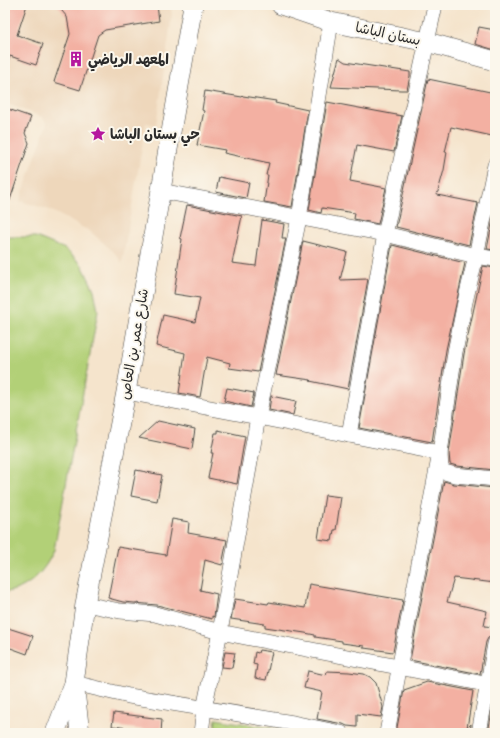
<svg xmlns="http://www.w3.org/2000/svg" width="500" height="738" font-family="Sriracha,'Playpen Sans Arabic',sans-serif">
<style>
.built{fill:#eed7bb}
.green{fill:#b2d077;stroke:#6e7e51}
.building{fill:#f3b0a2}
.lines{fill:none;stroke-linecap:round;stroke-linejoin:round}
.minor-casing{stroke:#494743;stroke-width:16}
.tertiary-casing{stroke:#494743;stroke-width:20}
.minor{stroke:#fff;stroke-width:15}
.tertiary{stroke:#fff;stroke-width:19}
.labels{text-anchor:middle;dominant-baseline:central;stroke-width:4;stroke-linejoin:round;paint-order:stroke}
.street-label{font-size:14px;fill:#2b2b2b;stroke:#fbf7ec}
.poi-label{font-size:14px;font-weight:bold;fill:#2b2b2b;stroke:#fbf7ec;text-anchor:start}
</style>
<rect width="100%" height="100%" fill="#fbf7ec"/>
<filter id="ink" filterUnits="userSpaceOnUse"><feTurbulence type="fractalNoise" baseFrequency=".025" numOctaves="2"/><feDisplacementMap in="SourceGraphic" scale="8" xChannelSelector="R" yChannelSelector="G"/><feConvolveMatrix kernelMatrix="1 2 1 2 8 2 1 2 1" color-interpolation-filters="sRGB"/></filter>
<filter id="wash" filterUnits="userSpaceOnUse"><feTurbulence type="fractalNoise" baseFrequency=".012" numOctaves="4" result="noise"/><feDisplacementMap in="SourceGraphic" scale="16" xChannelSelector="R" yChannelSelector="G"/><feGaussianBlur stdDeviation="0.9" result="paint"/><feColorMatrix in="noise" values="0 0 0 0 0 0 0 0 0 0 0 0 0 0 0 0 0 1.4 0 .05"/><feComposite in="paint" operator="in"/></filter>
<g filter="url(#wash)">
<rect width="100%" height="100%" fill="#f5e4cc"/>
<path class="built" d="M5,5H170L172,15L156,125L146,123L122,263L115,253L91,232L50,210L20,201L47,124L42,117L5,103Z"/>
<g class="green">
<path d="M9,237H36L65,249L82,265L94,290L98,311L54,550C45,571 28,590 5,592V238Z"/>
<path d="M216,719L283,730V733H214Z"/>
</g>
<g id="blocks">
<g class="building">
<path d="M5,5H27L17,35L43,44L36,65L10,56L7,64H5Z"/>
<path d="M57,5H157L159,21L105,30L98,35L80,90L54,82L70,34L67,17Z"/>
<path d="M479,27L495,30V50L475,44Z"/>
<path d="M339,58L345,62L410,72V76L407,90H401L331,87Z"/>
<path d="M428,79L495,93V122L492,136L451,127L445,152H447L444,170L437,195L478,203L469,245L396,227Z"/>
<path d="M205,91L242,97L243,96L276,101L275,103L308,110L292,207L264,202L268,175H266L269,163L224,153L225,150L197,145L204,111L202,110Z"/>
<path d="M327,102L402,116L394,152L357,145L350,181L386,188L378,224L354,219L355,213L322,208L321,213L309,210Z"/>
<path d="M5,108L31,117L25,133L29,143L7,209H5Z"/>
<path d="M219,177L249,183L246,198L216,192Z"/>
<path d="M187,205L242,216L232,263L256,266L262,220L284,224L282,238H286L258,372L229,368L230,363L207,357L200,397L179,393L185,353L156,346L163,315L195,322L200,298L174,294L182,239L180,238Z"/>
<path d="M495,209V250L487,249Z"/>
<path d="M303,241L347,252L340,280L368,279L348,389L310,381L311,380L276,375Z"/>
<path d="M392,245L465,263L446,350L432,442L359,428Z"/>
<path d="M483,266L495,268V470L457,466L450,464L449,453L464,354Z"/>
<path d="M227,388L254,393L251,407L224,401Z"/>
<path d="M271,396L296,401L293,415L269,410Z"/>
<path d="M158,421L195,429L192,449L139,438Z"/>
<path d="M218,430L245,436L237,484L208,478L213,453H211L215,433H218Z"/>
<path d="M136,470L162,475L157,501L131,496Z"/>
<path d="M444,481L454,484L495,488V583L454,578L447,602L487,611L484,626L495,627V635L488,638L486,642L480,674L410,660Z"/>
<path d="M325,495L341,497L336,530H334L332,541L318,539Z"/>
<path d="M172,519L189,522L188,533L227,540L222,565L205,560L200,590L217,594L214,617L212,616V619L157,605L123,602L108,598L118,547L166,555Z"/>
<path d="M309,584L403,600L393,652L364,648V646L342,643V641L315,637V635L305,633L265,627V624L231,619L235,599L268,604L269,602L305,608Z"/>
<path d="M5,627L33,636L27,654L5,646Z"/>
<path d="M259,650L272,652L266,680L255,678L257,665L253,664L255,652L258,653Z"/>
<path d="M225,652L235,653L232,668L222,667Z"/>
<path d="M308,671L326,675L327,671L349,672L364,674L370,677L376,683L383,707L381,717L357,714V727L347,726L343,724L317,719L322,692L304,688Z"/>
<path d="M427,682L473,691L467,728L471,724L470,733H396L404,690Z"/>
<path d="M495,710V733H488L492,711Z"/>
<path d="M114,713L162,719L161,733H145V730L112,726Z"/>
</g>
</g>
</g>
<g filter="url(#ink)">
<use href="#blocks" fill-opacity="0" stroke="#494743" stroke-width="1"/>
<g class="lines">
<defs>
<g id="minor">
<path d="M161,191L385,234L476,256L495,259"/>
<path d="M126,392L258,417L440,453L441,471L455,475L495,479"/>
<path d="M349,435L385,234L435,5"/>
<path d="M85,604L120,611L155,614L220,632L495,686"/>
<path d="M74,683L129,696L293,723L341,733"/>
<path d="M201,733L204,709L220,632L258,417L299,218L331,22"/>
<path d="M387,733L440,453L455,352L465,302L476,256L495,165"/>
<path d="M479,733L495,644"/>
</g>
<g id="tertiary">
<path d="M281,5L331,22L427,42L495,61"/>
<path d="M55,733L73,686"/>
<path d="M80,733L74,683L85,604L126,392L193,5"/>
</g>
</defs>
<use href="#minor" class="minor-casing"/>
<use href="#tertiary" class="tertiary-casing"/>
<use href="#minor" class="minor"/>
<use href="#tertiary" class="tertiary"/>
</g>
</g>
<defs>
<symbol id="building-bare" viewBox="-9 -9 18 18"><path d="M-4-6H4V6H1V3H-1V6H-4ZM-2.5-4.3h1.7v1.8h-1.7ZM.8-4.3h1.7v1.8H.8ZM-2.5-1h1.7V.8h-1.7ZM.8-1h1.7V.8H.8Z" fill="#b5179e" stroke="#fbf7ec" stroke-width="2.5" paint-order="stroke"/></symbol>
<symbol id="sight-bare" viewBox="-9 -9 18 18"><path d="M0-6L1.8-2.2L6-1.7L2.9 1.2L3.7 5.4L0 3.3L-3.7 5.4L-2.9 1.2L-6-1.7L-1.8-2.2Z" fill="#b5179e" stroke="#fbf7ec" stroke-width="2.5" paint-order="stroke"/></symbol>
</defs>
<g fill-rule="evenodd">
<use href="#building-bare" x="65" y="48" width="22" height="22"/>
<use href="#sight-bare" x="87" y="123" width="22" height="22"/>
</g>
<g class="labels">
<g class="street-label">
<text transform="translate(388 34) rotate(12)">بستان الباشا</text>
<text transform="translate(134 344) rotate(-80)">شارع عمر بن العاص</text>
</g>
<g class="poi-label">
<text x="88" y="59">المعهد الرياضي</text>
<text x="110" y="134">حي بستان الباشا</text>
</g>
</g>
<rect width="500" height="738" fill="none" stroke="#fbf7ec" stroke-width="20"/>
</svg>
